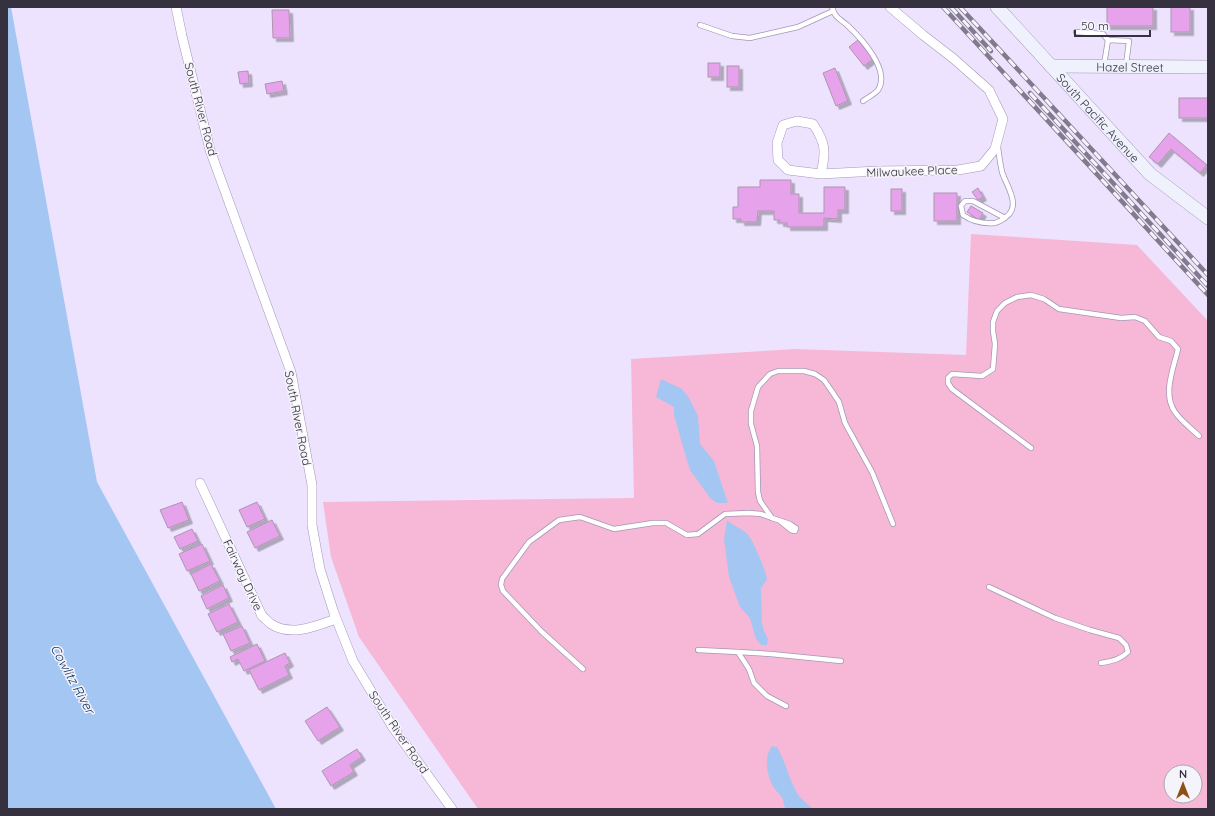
<svg xmlns="http://www.w3.org/2000/svg" width="1215" height="816" font-family="Quicksand,sans-serif">
<style>
.green{fill:#f7b8d7;fill-rule:evenodd}
.water{fill:#a4c6f3}
.building{fill:#e6a2ea;stroke:#ae95af;filter:url(#shadow)}
.lines{fill:none;stroke-linecap:round;stroke-linejoin:round}
.lane-casing{stroke:#a397b7;stroke-width:6}
.street-casing{stroke:#a397b7;stroke-width:10}
.secondary-casing{stroke:#a397b7;stroke-width:14}
.lane{stroke:#fff;stroke-width:4.5}
.street{stroke:#fff;stroke-width:9}
.secondary{stroke:#eff1fd;stroke-width:13}
.rail-casing{stroke:#827a8d;stroke-width:4.5}
.rail{stroke:#f6f4fb;stroke-width:3;stroke-dasharray:9;stroke-linecap:butt}
.labels{text-anchor:middle;dominant-baseline:central;stroke-width:3;stroke-linejoin:round;paint-order:stroke}
.street-label{font-size:12px;fill:#36313e;stroke:#f6f4fb}
.water-label{font-size:13px;font-style:italic;fill:#092f5d;stroke:#f6f4fb}
</style>
<defs>
<filter id="shadow"><feDropShadow dx="3.5" dy="3.5" stdDeviation="0" flood-color="#0004"/></filter>
</defs>
<rect width="100%" height="100%" fill="#ede3fe"/>
<path class="green" d="M971,234L1137,245L1208,321V809H478L359,637L331,557L323,502L634,498L631,359L795,349L966,355ZM1171,772H1195V796H1171Z"/>
<g class="water">
<path d="M7,7H11L97,482L276,809H7Z"/>
<path d="M661,379L682,389L689,398L698,416L700,444L714,461L728,503H717L711,499L690,470L681,440L674,415V407L656,397Z"/>
<path d="M727,520C733,526 742,528 748,535C754,542 765,569 767,579L761,588L762,623L764,631L768,639L767,645H761L756,639L750,618L740,607L729,577L724,539Z"/>
<path d="M772,746L777,747C786,762 789,781 799,796C803,800 808,805 813,809H786C783,805 784,801 782,798C780,794 776,791 774,788C767,775 763,759 772,746Z"/>
</g>
<g class="building">
<rect x="1107" y="7" width="46" height="19"/>
<rect x="1171" y="7" width="19" height="25"/>
<path d="M272,10H289L290,38H273Z"/>
<path d="M858,40L873,59L864,66L849,47Z"/>
<rect x="708" y="63" width="12" height="14"/>
<rect x="727" y="66" width="12" height="21"/>
<path d="M835,68L848,101L836,106L823,73Z"/>
<path d="M248,71L249,83L240,84L238,72Z"/>
<path d="M282,81L284,91L267,94L265,84Z"/>
<rect x="1179" y="98" width="29" height="20"/>
<path d="M1169,133L1207,165L1200,173L1171,149L1158,164L1149,157Z"/>
<path d="M760,180H791V194H799V213H824V187H845V210H838V219L824,218V227H787V223H780V220H774V211H758L757,222H741V219H733V207H738V187H760Z"/>
<path d="M978,188L983,197L978,200L972,192Z"/>
<rect x="891" y="189" width="11" height="22"/>
<rect x="934" y="193" width="23" height="28"/>
<path d="M971,206L983,213L979,220L967,212Z"/>
<path d="M182,502L189,520L168,528L160,510Z"/>
<path d="M257,502L265,519L247,527L239,510Z"/>
<path d="M272,520L280,536L255,548L247,532Z"/>
<path d="M192,529L198,541L180,549L174,537Z"/>
<path d="M202,544L210,561L187,571L179,554Z"/>
<path d="M211,564L220,581L199,591L191,574Z"/>
<path d="M223,585L229,598L207,609L201,596Z"/>
<path d="M229,604L238,622L217,632L208,614Z"/>
<path d="M242,626L250,643L231,651L223,634Z"/>
<path d="M257,644L265,661L244,671L238,659L232,662L230,657Z"/>
<path d="M285,653L290,663L285,666L289,675L259,690L249,670Z"/>
<path d="M327,707L340,727L318,741L305,721Z"/>
<path d="M357,749L362,757L350,765L354,772L331,786L322,771Z"/>
</g>
<g class="lines">
<defs>
<g id="lane">
<path d="M832,7C835,18 839,18 847,25C861,38 891,70 878,90C875,94 867,98 863,101"/>
<path d="M700,25L732,36L750,38L798,27L833,11"/>
<path d="M1076,32L1103,34L1108,40"/>
<path d="M1104,65L1108,40L1129,41L1126,65"/>
<path d="M998,147C999,155 1000,163 1002,172C1006,185 1022,206 1006,217C1002,220 1000,222 995,223C983,224 973,222 963,215L961,206L965,201H973L1005,218"/>
<path d="M1031,448L952,389L948,383V378L952,374L982,376L993,369L995,344L993,331V322L997,311L1005,303L1017,297L1031,295L1044,299L1059,309L1121,318L1135,317L1145,321L1159,337L1171,341L1178,349C1174,367 1162,394 1175,412C1181,421 1191,428 1199,436"/>
<path d="M780,521L791,530L795,531L796,528L790,524L772,518L760,501L758,492L757,446L751,424V411L758,387L770,374L778,371H804L815,374L824,380L831,390L839,402L845,423L872,472L893,524"/>
<path d="M989,587L1055,618L1090,630L1119,638L1126,645L1128,652C1120,660 1111,661 1101,663"/>
<path d="M698,650L738,652L749,669L754,683L767,696L786,706"/>
<path d="M738,652L771,654L841,661"/>
<path d="M583,669L542,632L503,591L501,585L502,579L529,542L559,520L580,517L614,529L653,523H666L687,535L698,534L725,514L749,513L761,514L772,518"/>
</g>
<g id="street">
<path d="M176,7L182,36L210,150L291,372L312,485V525L320,569L334,613L353,661L392,726L452,809"/>
<path d="M821,174C826,152 826,143 813,124L797,121L783,125L777,143L778,160L788,170L821,174L877,171L958,170L981,166L995,149L1003,119L989,90L954,59L923,35L890,7"/>
<path d="M200,483L262,616C265,618 268,622 271,624C291,637 316,626 336,619"/>
</g>
<g id="secondary">
<path id="s1" d="M997,7L1150,174L1208,218"/>
<path id="s2" d="M1051,66L1208,67"/>
</g>
</defs>
<use href="#lane" class="lane-casing"/>
<use href="#street" class="street-casing"/>
<use href="#secondary" class="secondary-casing"/>
<use href="#lane" class="lane"/>
<use href="#street" class="street"/>
<use href="#secondary" class="secondary"/>
<defs>
<g id="rail">
<path d="M943,7L1208,295"/>
<path d="M951,7L991,51"/>
<path d="M960,7L1208,275"/>
<path d="M1030,93L1208,286"/>
</g>
</defs>
<use href="#rail" class="rail-casing"/>
<use href="#rail" class="rail"/>
</g>
<g class="labels">
<g class="street-label">
<text stroke="none"><textPath href="#s2" startOffset="79">Hazel Street</textPath></text>
<text transform="translate(201 109) rotate(75)">South River Road</text>
<text stroke="none"><textPath href="#s1" startOffset="150">South Pacific Avenue</textPath></text>
<text transform="translate(912 171) rotate(-2)">Milwaukee Place</text>
<text transform="translate(298 418) rotate(79)">South River Road</text>
<text transform="translate(243 575) rotate(65)">Fairway Drive</text>
<text transform="translate(399 732) rotate(56)">South River Road</text>
</g>
<g class="water-label">
<text transform="translate(73 679) rotate(61)">Cowlitz River</text>
</g>
</g>
<rect width="1215" height="816" fill="none" stroke="#36313e" stroke-width="16"/>
<g transform="translate(1183 784)"><circle r="19" fill="#f6f4fb" stroke="#a9a6af"/>
<path d="M0-3L7 15L0 10L-7 15Z" fill="#8f5016"/>
<text y="-6" font-size="11" font-weight="bold" text-anchor="middle" fill="#36313e">N</text>
</g>
<path d="M1075 30v6h75v-6" fill="none" stroke="#36313e" stroke-width="2"/>
<text x="1081" y="30" font-size="12" fill="#36313e" stroke="#f6f4fb" stroke-width="3" paint-order="stroke">50 m</text>
</svg>
